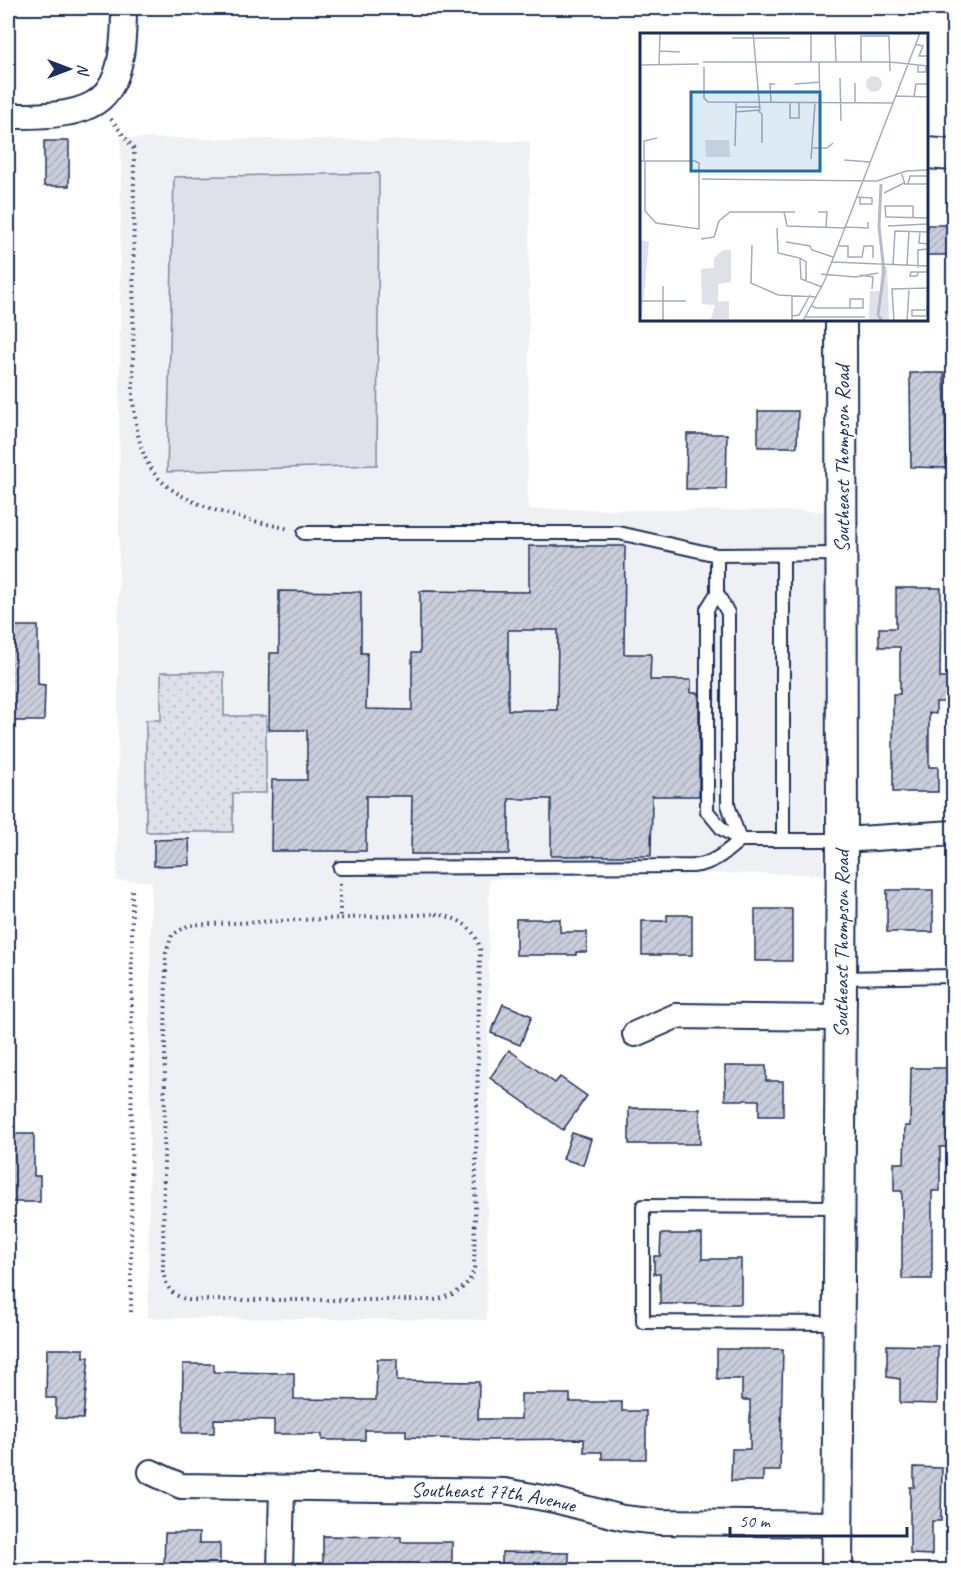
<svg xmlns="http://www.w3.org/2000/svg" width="961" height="1578" font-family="Caveat,sans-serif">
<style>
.built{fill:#eff0f4}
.green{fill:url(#green-dots);stroke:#7c88a2;stroke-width:1.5}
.pitch{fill:#dee1e7;stroke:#7c88a2;stroke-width:1.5}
.building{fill:url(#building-hatch);stroke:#1b2f5e;stroke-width:1.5;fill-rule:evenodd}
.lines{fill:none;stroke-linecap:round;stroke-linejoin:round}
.service-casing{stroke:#1b2f5e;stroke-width:16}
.minor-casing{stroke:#1b2f5e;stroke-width:28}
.tertiary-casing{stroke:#1b2f5e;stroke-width:34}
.path{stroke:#1b2f5e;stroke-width:4;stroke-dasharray:1.5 4.5;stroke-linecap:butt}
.service{stroke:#fff;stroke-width:12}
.minor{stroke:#fff;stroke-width:24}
.tertiary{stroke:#fff;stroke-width:30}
.labels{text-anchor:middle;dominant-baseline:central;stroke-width:5;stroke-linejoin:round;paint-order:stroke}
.street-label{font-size:21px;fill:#1b2f5e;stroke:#fff}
.inset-river{fill:none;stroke:#b5bbca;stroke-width:3}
.inset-road{fill:none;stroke:#a4acbf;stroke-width:1.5}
.view{fill:#1f6fb2;fill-opacity:0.15;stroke:#1f6fb2;stroke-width:3}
.inset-edge{fill:none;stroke:#1b2f5e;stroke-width:3}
</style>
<defs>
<pattern id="green-dots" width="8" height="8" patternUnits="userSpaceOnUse" patternTransform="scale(1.5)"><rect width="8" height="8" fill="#dee1e7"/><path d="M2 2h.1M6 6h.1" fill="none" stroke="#bec1c9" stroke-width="1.8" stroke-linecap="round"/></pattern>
<pattern id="building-hatch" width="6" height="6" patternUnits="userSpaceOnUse" patternTransform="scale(1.5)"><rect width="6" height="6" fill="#caceda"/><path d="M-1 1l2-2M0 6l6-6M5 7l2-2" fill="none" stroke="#adb1be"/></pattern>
</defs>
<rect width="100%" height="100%" fill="#fff"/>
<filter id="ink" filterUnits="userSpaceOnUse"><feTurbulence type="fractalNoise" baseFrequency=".0167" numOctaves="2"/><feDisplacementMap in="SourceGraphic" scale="12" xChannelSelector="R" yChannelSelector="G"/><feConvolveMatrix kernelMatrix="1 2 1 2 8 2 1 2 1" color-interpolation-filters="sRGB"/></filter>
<g filter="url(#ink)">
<path class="built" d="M121,138L530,141L528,509L825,511L823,874L564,873L563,880L489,879L487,1320L148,1318L151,881H117Z"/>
<path class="green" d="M161,672H224V716H266V793H233V832H146V720H161Z"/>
<path class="pitch" d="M379,173L377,465L167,472L174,177Z"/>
<g class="building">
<rect x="44" y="141" width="25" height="45"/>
<rect x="927" y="225" width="23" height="30"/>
<path d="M910,373H944L947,468L911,467Z"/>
<path d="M758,411H798L797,447H758Z"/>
<path d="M687,434H727L726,489H686Z"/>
<path d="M529,546H625L624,654H651L650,680H691V693H699V796H652L651,856H551V799H509V854H411L412,796H366V851H271L272,780H307V730H269L270,653H279V591L361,592V653H367L366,709L412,710V653H420V591L529,592ZM508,630H558L557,710H508Z"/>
<path d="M896,588H941L940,678H952V702H936V714L929,713V767H938V792H893V694H900V647H879V628H896Z"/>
<path d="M8,626H38V684L45,685L44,721H8Z"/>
<path d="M189,839L190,865L154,866V840Z"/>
<rect x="887" y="890" width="46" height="42"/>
<rect x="755" y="909" width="37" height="52"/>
<path d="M667,915H692V955H642V921H667Z"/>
<path d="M516,919H560V932H587V952H576V955H516Z"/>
<path d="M503,1004L532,1016L520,1045L491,1033Z"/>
<path d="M509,1050L555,1083L560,1077L587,1096L563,1130L490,1078Z"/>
<path d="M725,1066H766V1081H783V1116H759V1100H725Z"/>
<path d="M911,1068H954V1147H940V1191H932V1279H902V1191H894V1163H904L905,1126H910Z"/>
<path d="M629,1108L700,1109V1144H629Z"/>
<path d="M572,1133L591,1139L583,1165L563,1159Z"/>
<path d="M8,1134H34V1176H40V1202H8Z"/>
<path d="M661,1234H702V1259H741V1304H660V1274H654V1256H660Z"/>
<path d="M887,1345L938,1346L937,1404L900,1403V1379L887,1377Z"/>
<path d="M47,1349H84V1357H89L83,1419L56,1418V1398H46Z"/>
<path d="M717,1349H783L780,1471H763V1481H731L732,1449H750V1400H742V1379H717Z"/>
<path d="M377,1359H397V1381L479,1382L478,1419H521V1394H570V1402H622V1411H646V1459H602V1452H584V1439L488,1440L406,1437V1430H365V1440H322V1434H274V1420L214,1419V1433H182L183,1364H214V1372L294,1373V1399L376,1400Z"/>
<path d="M914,1467L942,1468L941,1521H932V1555L910,1554V1487H914Z"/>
<path d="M165,1533H199V1543H220V1570H164Z"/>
<path d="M323,1536L401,1537V1542H452V1570H323Z"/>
<path d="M502,1552L569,1553V1570H502Z"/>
</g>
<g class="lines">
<defs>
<g id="service">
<path d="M304,533H619L717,555"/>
<path d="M841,554L717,555V593L707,609V811L722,829L740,840H842"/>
<path d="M783,555V840"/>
<path d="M340,868L693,866C713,864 725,853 740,840L728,805V613L717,593"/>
<path d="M841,978L954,976"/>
<path d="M838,1323L643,1322V1206L839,1207"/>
</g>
<g id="minor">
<path d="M8,116C101,117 124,104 124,8"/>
<path d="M842,840L954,833"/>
<path d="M635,1034L676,1016L839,1018"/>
<path id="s1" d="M151,1472L181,1486L505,1491L554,1500L623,1518L660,1522L837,1524"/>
<path d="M280,1570L282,1489"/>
</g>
<g id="tertiary">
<path d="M926,153L954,155"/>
<path id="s2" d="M837,1570L842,840L841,320"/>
</g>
</defs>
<use href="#service" class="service-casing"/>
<use href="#minor" class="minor-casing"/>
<use href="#tertiary" class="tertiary-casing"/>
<g class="path">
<path d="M111,119L134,149L133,401C136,423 138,447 150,467C174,507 247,519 289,529"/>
<path d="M340,884V918"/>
<path d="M436,914C459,918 474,926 480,949L474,1268C470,1288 453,1296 434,1300H189C172,1296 166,1288 163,1271L166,953L172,935L189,925Z"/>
<path d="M131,1312L132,886"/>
</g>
<use href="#service" class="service"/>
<use href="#minor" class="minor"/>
<use href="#tertiary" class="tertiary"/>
</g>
</g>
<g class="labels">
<g class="street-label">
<text transform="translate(842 459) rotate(-90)">Southeast Thompson Road</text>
<text stroke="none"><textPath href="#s2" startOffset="626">Southeast Thompson Road</textPath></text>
<text stroke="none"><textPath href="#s1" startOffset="346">Southeast 77th Avenue</textPath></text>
</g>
</g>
<g transform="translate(640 33)">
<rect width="288" height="288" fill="#fff"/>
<path d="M226 51a8 8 0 1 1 16 0a8 8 0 1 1-16 0ZM0,207L9,209L2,284H0Z" fill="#dee1e7"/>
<path d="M241,233L247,234L249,288H229L230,258H240Z" fill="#dee1e7"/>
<path d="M65,107H89L90,124H66ZM83,217H91V249L78,251V269L89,268V286H71L75,272L62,271L61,236L74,235V225Z" fill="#dee1e7"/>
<path class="inset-river" d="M241,151L239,194L244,238L238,282L242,288"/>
<path class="inset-road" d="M171,0V29M195,0L196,29M92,5H150M275,11L283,13L279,23H288M19,18L40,19M63,29H250L288,33M179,29L180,70M221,29V3H249L250,38M0,32L59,31M19,32L20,0M278,33V39H286V33M64,34V65L68,69L253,70M200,45L201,88M155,51L180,49M255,63L288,64M274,64L276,51H288M96,69V79L120,77L113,0M131,69L130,51H135M150,69V85H159V70M215,70V50M96,74H120M118,78L122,81V110M95,113L96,79M173,115H187L193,110M171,126L175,70M204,127L230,129M0,128H55L59,130V196L16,190L5,178V129L4,128V108L17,105M261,139L265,151H288M62,146L237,148L266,138L288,137M268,151L270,143H288M244,160L264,150M217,164L232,165V171H220V165M144,179L147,193L205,195M178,179H187L186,194M273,184V173H245L246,184H248L288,185M248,193L288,191M205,194L228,195V189M137,195L138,220L160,225L161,246L182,254M280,199L279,210L288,211M61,206L74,204L79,188L90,179H155M146,209L170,213L172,217L193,224M112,212L111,250L138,262L177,264M198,213H208V224H222L224,213H233V225M160,225L166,229V248M192,229L288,233M253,232L255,198L288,199M267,233L269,198M278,235V217L288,216M278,239L277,243H270L271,239H288M181,241L216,244L238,240M220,242L233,244L232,256M152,262V288M0,268H46M172,273L176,275H223V266H210V275M152,283L159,282L170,262M286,283H272V277H286M287,283L288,257M166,284H225M23,288V253M163,288L184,249L280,0M254,288L252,256L288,255M267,288L269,257"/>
<path class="view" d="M51,59H180V138H51Z"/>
<rect width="288" height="288" class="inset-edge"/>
</g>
<rect width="961" height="1578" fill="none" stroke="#fff" stroke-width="30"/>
<rect x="15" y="15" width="931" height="1548" fill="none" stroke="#1b2f5e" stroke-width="2" filter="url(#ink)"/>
<g transform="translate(69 69) rotate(90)" stroke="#ffffff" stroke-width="4.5" paint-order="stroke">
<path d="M0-4.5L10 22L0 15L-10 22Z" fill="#1b2f5e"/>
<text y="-9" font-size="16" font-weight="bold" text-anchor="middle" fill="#1b2f5e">N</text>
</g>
<path d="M730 1527v9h177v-9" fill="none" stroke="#1b2f5e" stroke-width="3"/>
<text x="739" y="1527" font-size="18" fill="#1b2f5e" stroke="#ffffff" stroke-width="4.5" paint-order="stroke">50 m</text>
</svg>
